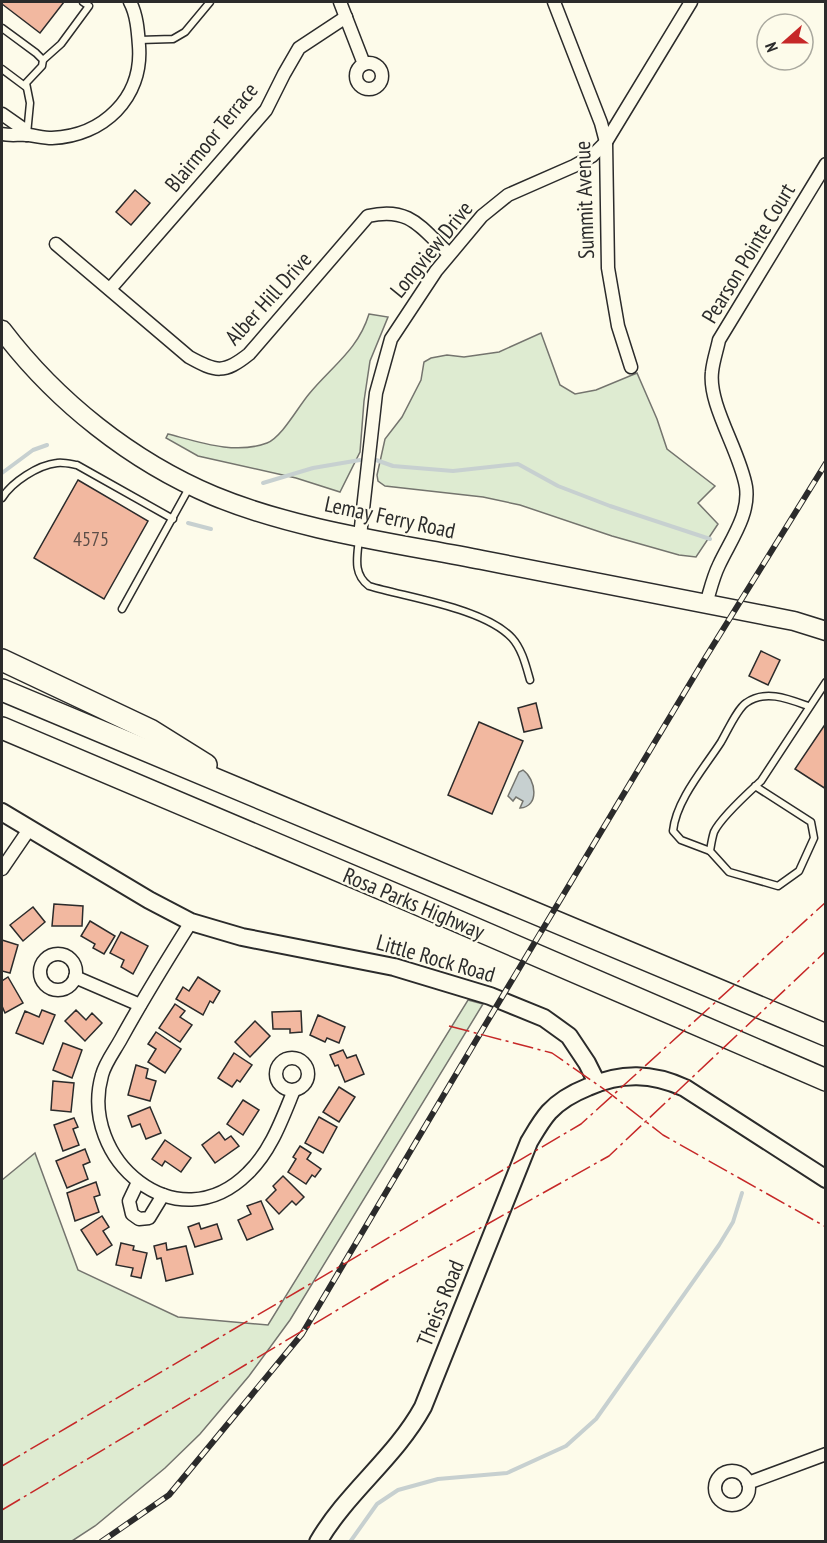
<svg xmlns="http://www.w3.org/2000/svg" width="827" height="1543" font-family="'PT Sans Narrow',sans-serif">
<style>
.green{fill:#deebd1;stroke:#74746e;stroke-width:1.5}
.water{fill:#c7d0d0;stroke:#74746e;stroke-width:1.5}
.lines{fill:none;stroke-linecap:round;stroke-linejoin:round}
.stream{stroke:#c7d0d0;stroke-width:4}
.building{fill:#f2b8a0;stroke:#2b2b2b;stroke-width:1.5}
.lane-casing{stroke:#2b2b2b;stroke-width:9}
.street-casing{stroke:#2b2b2b;stroke-width:15}
.secondary-casing{stroke:#2b2b2b;stroke-width:20}
.primary-casing{stroke:#2b2b2b;stroke-width:21}
.highway-casing{stroke:#2b2b2b;stroke-width:24}
.lane{stroke:#fdfbea;stroke-width:6}
.street{stroke:#fdfbea;stroke-width:12}
.secondary{stroke:#fdfbea;stroke-width:16}
.primary{stroke:#fdfbea;stroke-width:18}
.highway{stroke:#fdfbea;stroke-width:21}
.rail-casing{stroke:#2b2b2b;stroke-width:6}
.rail{stroke:#fdfbea;stroke-width:4;stroke-dasharray:11;stroke-linecap:butt}
.power{stroke:#c62828;stroke-width:1.5;stroke-dasharray:21 4.5 3 4.5;stroke-linecap:butt}
.labels{text-anchor:middle;dominant-baseline:central;stroke-width:4.5;stroke-linejoin:round;paint-order:stroke}
.number-label{font-size:20px;fill:#5d4e48}
.street-label{font-size:22px;fill:#2b2b2b;stroke:#fdfbea}
</style>
<rect width="100%" height="100%" fill="#fdfbea"/>
<g class="green">
<path d="M369,314L388,317L370,361L364,401L360,452L340,492L296,478L198,456L166,438L168,434C199,442 235,455 267,443C282,437 298,407 309,394C332,366 358,350 369,314Z"/>
<path d="M541,333L560,385L575,394L596,390L637,373L657,419L667,449L715,486L698,503L718,524L696,557L679,555L612,536L520,505L483,497L385,486L378,481L377,475L385,439L402,417L421,380L424,362L431,358L447,355L464,357L499,352Z"/>
<path d="M468,1000L483,1004L290,1320L249,1376L200,1434L165,1468L95,1526L72,1541H2V1180L35,1153L78,1270L178,1317L268,1325Z"/>
</g>
<path class="water" d="M523,770C536,779 540,807 520,808L523,801L516,797L513,801L508,796L519,772Z"/>
<g class="lines">
<g class="stream">
<path d="M376,460L393,466L453,471L518,464L558,486L610,506L710,539"/>
<path d="M2,473L33,450L47,445"/>
<path d="M263,483L313,468L360,460"/>
<path d="M188,523L211,529"/>
<path d="M350,1542L377,1504L398,1490L438,1479L507,1473L566,1446L596,1419L719,1245L733,1222L742,1193"/>
</g>
</g>
<g class="building">
<path d="M2,2H64L40,33L2,4Z"/>
<path d="M135,190L150,203L131,225L116,212Z"/>
<path d="M78,480L148,521L104,599L34,558Z"/>
<path d="M761,651L780,660L768,685L749,676Z"/>
<path d="M536,703L542,728L524,732L518,708Z"/>
<path d="M479,722L523,741L492,814L448,795Z"/>
<path d="M826,723V789L795,769Z"/>
<path d="M54,904L83,906L82,926H52Z"/>
<path d="M33,907L45,922L23,941L10,925Z"/>
<path d="M90,921L115,936L104,954L93,948L95,944L81,936Z"/>
<path d="M121,932L148,946L133,974L121,967L124,960L110,953Z"/>
<path d="M2,940L18,945L10,973L2,971Z"/>
<path d="M8,977L23,1003L5,1013L2,1006V981Z"/>
<path d="M198,977L220,991L213,1003L210,1001L203,1015L176,999L183,987L189,991Z"/>
<path d="M175,1004L185,1011L180,1017L192,1025L180,1042L159,1028Z"/>
<path d="M42,1010L55,1015L43,1044L16,1033L25,1011L39,1017Z"/>
<path d="M76,1010L86,1020L92,1013L102,1023L85,1041L65,1021Z"/>
<path d="M301,1011L302,1032L290,1033V1029H273L272,1012Z"/>
<path d="M318,1015L345,1027L339,1043L327,1038L325,1042L310,1035Z"/>
<path d="M255,1021L270,1036L250,1057L235,1042Z"/>
<path d="M156,1032L181,1049L165,1073L148,1062L156,1049L148,1044Z"/>
<path d="M63,1043L82,1050L72,1078L53,1070Z"/>
<path d="M343,1050L347,1058L356,1055L364,1074L345,1082L338,1065L335,1066L330,1055Z"/>
<path d="M234,1053L252,1065L240,1082L237,1080L232,1087L218,1078Z"/>
<path d="M136,1065L148,1069L146,1078L156,1081L150,1101L128,1095Z"/>
<path d="M53,1081L74,1083L71,1112L51,1110Z"/>
<path d="M339,1087L355,1097L339,1122L323,1112Z"/>
<path d="M243,1100L259,1110L243,1135L227,1124Z"/>
<path d="M150,1107L161,1133L146,1139L140,1124L132,1127L128,1116Z"/>
<path d="M319,1117L337,1127L323,1153L305,1143Z"/>
<path d="M74,1118L78,1127L73,1129L79,1145L63,1151L54,1125Z"/>
<path d="M219,1132L225,1140L231,1136L239,1146L215,1163L202,1145Z"/>
<path d="M165,1140L191,1158L181,1172L165,1161L162,1166L152,1159Z"/>
<path d="M300,1146L311,1153L307,1159L321,1169L315,1177L312,1175L306,1184L288,1172L296,1159L293,1157Z"/>
<path d="M85,1149L90,1162L83,1165L88,1179L67,1188L56,1161Z"/>
<path d="M283,1176L304,1197L296,1205L292,1201L279,1214L266,1200L276,1190L273,1186Z"/>
<path d="M96,1182L100,1195L94,1197L99,1212L75,1221L67,1193Z"/>
<path d="M261,1201L273,1229L247,1240L238,1220L251,1214L247,1206Z"/>
<path d="M102,1216L109,1227L103,1231L112,1245L97,1255L81,1230Z"/>
<path d="M199,1223L201,1229L217,1224L222,1239L195,1247L188,1227Z"/>
<path d="M121,1243L134,1246L133,1250L147,1253L141,1278L131,1276L133,1268L116,1265Z"/>
<path d="M166,1243L167,1250L186,1246L193,1274L166,1281L161,1258L157,1259L154,1246Z"/>
</g>
<g class="lines">
<defs>
<g id="lane">
<path d="M2,28L36,53L43,60L42,66L26,83L30,103L27,134"/>
<path d="M139,40L173,39L185,32L210,2"/>
<path d="M43,60L61,44L89,6L83,2"/>
<path d="M2,69L26,87"/>
<path d="M2,498C12,482 38,465 57,463C63,462 71,464 77,465L173,519"/>
<path d="M359,539C357,558 353,574 369,586C409,598 484,608 512,638C522,649 526,666 530,680"/>
<path d="M122,609L189,488"/>
<path d="M755,786L811,822L814,838L799,871L778,886L729,872L710,851C711,845 712,838 714,832C721,817 748,793 761,781L826,682"/>
<path d="M710,851L681,840L673,831C676,800 705,767 721,742C727,732 737,709 746,703C765,689 789,699 808,706"/>
</g>
<g id="street">
<path d="M340,2L364,64"/>
<path d="M554,2L601,123L606,142L608,268L618,326L631,367"/>
<circle cx="369" cy="76" r="13"/>
<path d="M2,114L22,128L27,135"/>
<path d="M2,134C11,136 20,134 29,135C37,136 44,138 52,138C103,136 143,98 139,46C138,32 137,15 130,2"/>
<path d="M56,244L189,357C216,372 224,374 249,354L368,216C410,206 421,228 449,254"/>
<path d="M110,289L266,110L284,74L299,48L346,17"/>
<path d="M360,536L376,393L391,339L436,271L482,216L508,195L574,166L592,156L606,142L691,2"/>
<path d="M706,604C710,591 713,577 719,565C730,541 750,515 746,487C740,451 708,405 712,372C713,361 717,350 719,340L826,164"/>
<path d="M2,869L30,828"/>
<path d="M191,922C167,960 143,999 121,1039C115,1050 105,1063 102,1075C78,1159 177,1244 248,1173C271,1151 282,1119 294,1090"/>
<circle cx="58" cy="972" r="18"/>
<path d="M75,977L140,1005"/>
<circle cx="292" cy="1074" r="16"/>
<path d="M138,1182L129,1201L132,1214L139,1219L149,1218L163,1195"/>
<circle cx="732" cy="1488" r="17"/>
<path d="M748,1483L826,1454"/>
</g>
<g id="secondary">
<path d="M2,812L149,900L191,922L242,937L394,967L490,996L544,1018L569,1036L587,1063L597,1083"/>
<path d="M318,1542C347,1492 395,1458 423,1407L529,1142C535,1132 541,1121 549,1112C560,1100 573,1093 588,1087C622,1072 652,1073 685,1088L826,1179"/>
</g>
<path id="primary" d="M2,330C56,401 131,461 214,496C296,530 395,543 482,560C586,581 690,601 794,621L826,631"/>
<g id="highway">
<path d="M2,660L150,730L206,765"/>
<path d="M2,690L826,1035"/>
<path d="M2,728L413,902L826,1080"/>
</g>
</defs>
<use href="#lane" class="lane-casing"/>
<use href="#street" class="street-casing"/>
<use href="#secondary" class="secondary-casing"/>
<use href="#primary" class="primary-casing"/>
<use href="#highway" class="highway-casing"/>
<use href="#lane" class="lane"/>
<use href="#street" class="street"/>
<use href="#secondary" class="secondary"/>
<use href="#primary" class="primary"/>
<use href="#highway" class="highway"/>
<defs>
<path id="rail" d="M101,1542L169,1495L302,1334L484,1027L704,660L826,463"/>
</defs>
<use href="#rail" class="rail-casing"/>
<use href="#rail" class="rail"/>
<g class="power">
<path d="M449,1026L552,1053L608,1092L663,1135L826,1227"/>
<path d="M2,1466L581,1124L826,902"/>
<path d="M2,1510L391,1278L609,1156L826,951"/>
</g>
</g>
<g class="labels">
<g class="number-label">
<text x="91" y="539">4575</text>
</g>
<g class="street-label">
<text transform="translate(211 137) rotate(-51)">Blairmoor Terrace</text>
<text transform="translate(584 200) rotate(-92)">Summit Avenue</text>
<text transform="translate(431 249) rotate(-51)">Longview Drive</text>
<text transform="translate(748 253) rotate(-59)">Pearson Pointe Court</text>
<text transform="translate(268 298) rotate(-48)">Alber Hill Drive</text>
<text transform="translate(390 517) rotate(12)">Lemay Ferry Road</text>
<text transform="translate(414 903) rotate(23)">Rosa Parks Highway</text>
<text transform="translate(436 958) rotate(16)">Little Rock Road</text>
<text transform="translate(440 1303) rotate(-68)">Theiss Road</text>
</g>
</g>
<rect width="827" height="1543" fill="none" stroke="#2b2b2b" stroke-width="6"/>
<g transform="translate(785 42) rotate(249)"><circle r="28" fill="#fdfbea" stroke="#a9a89e" stroke-width="1.5"/>
<path d="M0-4.5L10 22L0 15L-10 22Z" fill="#c62828"/>
<text y="-9" font-size="16" font-weight="bold" text-anchor="middle" fill="#2b2b2b">N</text>
</g>
</svg>
